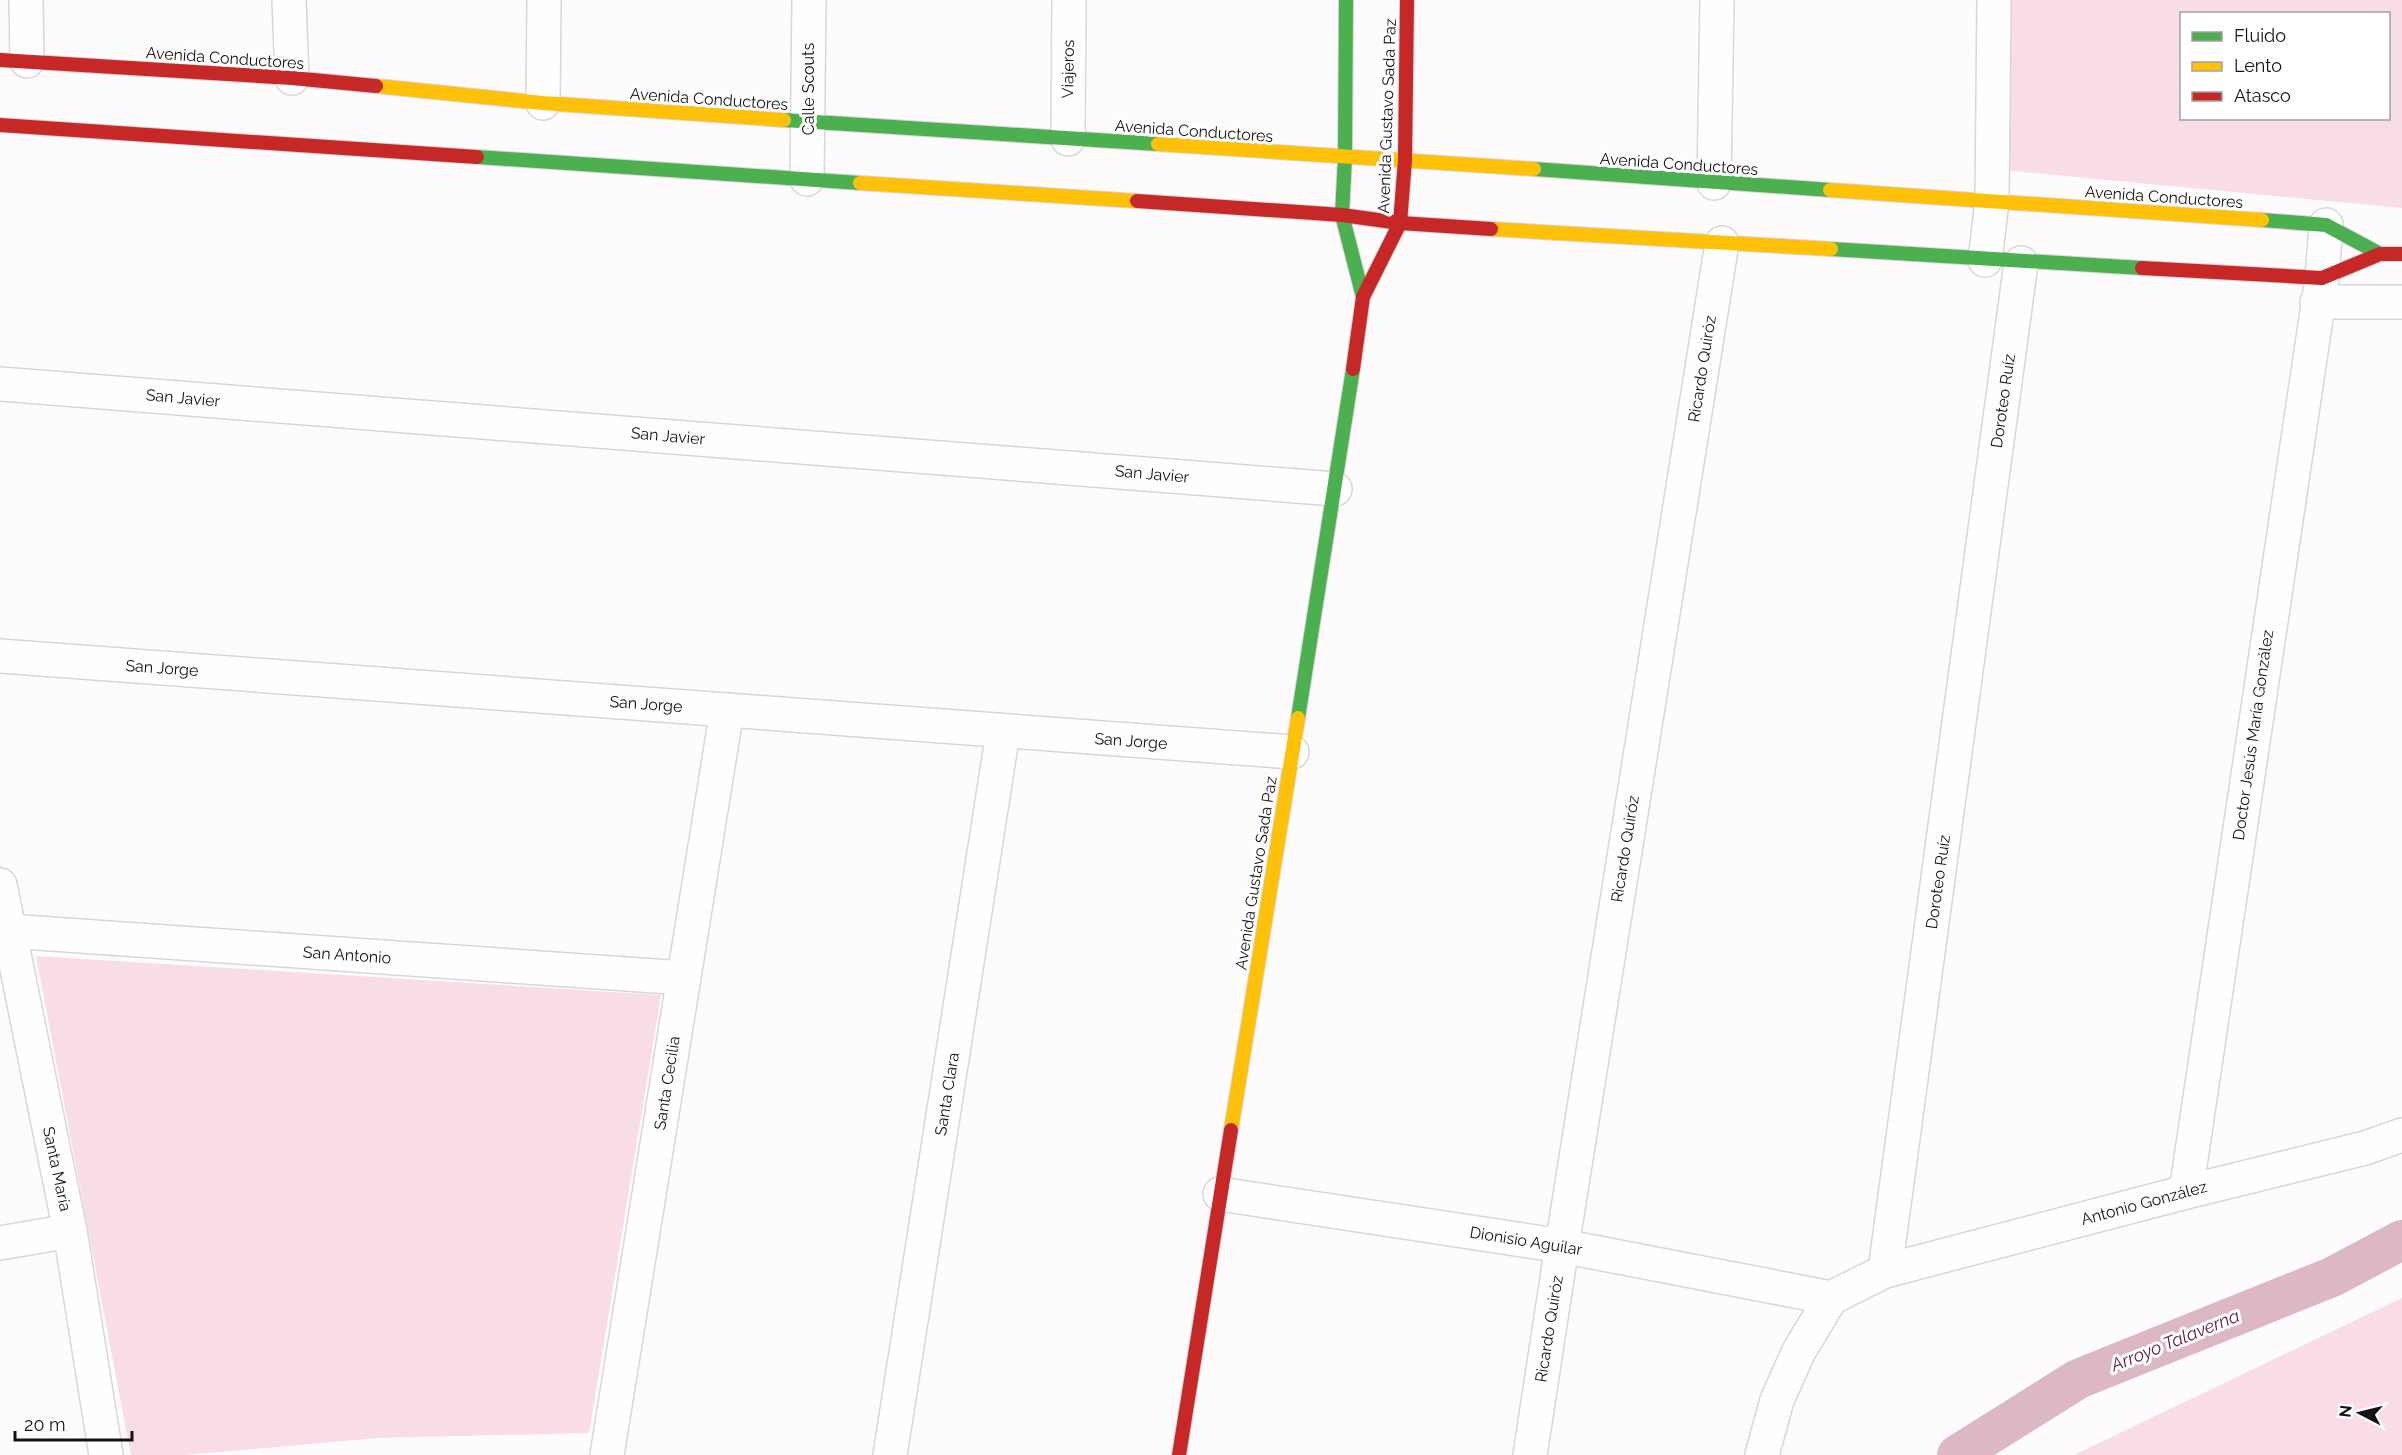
<svg xmlns="http://www.w3.org/2000/svg" width="2402" height="1455" font-family="Raleway,sans-serif">
<style>
.green{fill:#f8dde4;fill-rule:evenodd}
.lines{fill:none;stroke-linecap:round;stroke-linejoin:round}
.canal{stroke:#dbb8c2;stroke-width:40}
.street-casing{stroke:#d9d6d7;stroke-width:36}
.fast-casing{stroke:#d9d6d7;stroke-width:16}
.slow-casing{stroke:#d9d6d7;stroke-width:16}
.jam-casing{stroke:#d9d6d7;stroke-width:16}
.street{stroke:#fffeff;stroke-width:33}
.fast{stroke:#4caf50;stroke-width:14}
.slow{stroke:#ffc107;stroke-width:14}
.jam{stroke:#c62828;stroke-width:14}
.labels{text-anchor:middle;dominant-baseline:central;stroke-width:6;stroke-linejoin:round;paint-order:stroke}
.street-label{font-size:16px;fill:#161213;stroke:#fff}
.water-label{font-size:18px;font-style:italic;fill:#5d2237;stroke:#fff}
</style>
<rect width="100%" height="100%" fill="#fdfbfc"/>
<g class="green">
<path d="M2006,0H2402V208L2003,170ZM2182,14H2388V118H2182Z"/>
<path d="M36,956L661,995L589,1433L377,1438L186,1455H131Z"/>
<path d="M2402,1298V1455H2074Z"/>
</g>
<g class="lines">
<path class="canal" d="M1957,1455L2078,1379L2332,1277L2402,1240"/>
<defs>
<g id="street">
<path d="M26,0L27,61"/>
<path d="M289,0L292,78"/>
<path d="M543,103L544,0"/>
<path d="M1068,139L1069,0"/>
<path d="M807,179L809,0"/>
<path d="M1714,183L1717,0"/>
<path d="M1985,260L1992,202L1994,0"/>
<path d="M2317,302H2402"/>
<path d="M0,384L1335,489"/>
<path d="M0,656L1292,752"/>
<path d="M0,885L70,1231L106,1455"/>
<path d="M9,931L684,978"/>
<path d="M2186,1192L2322,278L2326,225"/>
<path d="M1220,1194L1562,1246L1831,1298"/>
<path d="M0,1243L70,1231"/>
<path d="M1885,1271L2186,1192L2365,1148L2402,1135"/>
<path d="M607,1455L727,710"/>
<path d="M890,1455L1003,732"/>
<path d="M1530,1455L1562,1246L1722,243"/>
<path d="M1762,1455L1777,1400L1799,1351L1831,1298L1885,1271L2021,263"/>
</g>
<g id="fast">
<path d="M1346,0L1345,157L1342,215L1363,297"/>
<path d="M784,120L1158,144"/>
<path d="M477,157L860,183"/>
<path d="M1534,169L1830,190"/>
<path d="M2262,220L2326,225L2380,254"/>
<path d="M1831,249L2142,268"/>
<path d="M1298,718L1353,369"/>
</g>
<g id="slow">
<path d="M376,86L543,103L784,120"/>
<path d="M1158,144L1534,169"/>
<path d="M860,183L1137,201"/>
<path d="M1830,190L2262,220"/>
<path d="M1491,229L1831,249"/>
<path d="M1231,1130L1298,718"/>
</g>
<g id="jam">
<path d="M0,60L292,78L376,86"/>
<path d="M0,125L477,157"/>
<path d="M1137,201L1342,215L1400,223L1491,229"/>
<path d="M2142,268L2322,278L2380,254H2402"/>
<path d="M1353,369L1363,297L1400,223L1405,160L1407,0"/>
<path d="M1179,1455L1231,1130"/>
</g>
</defs>
<use href="#street" class="street-casing"/>
<use href="#fast" class="fast-casing"/>
<use href="#slow" class="slow-casing"/>
<use href="#jam" class="jam-casing"/>
<use href="#street" class="street"/>
<use href="#fast" class="fast"/>
<use href="#slow" class="slow"/>
<use href="#jam" class="jam"/>
</g>
<g class="labels">
<g class="street-label">
<text transform="translate(225 58) rotate(4)">Avenida Conductores</text>
<text transform="translate(1068 69) rotate(-89)">Viajeros</text>
<text transform="translate(808 89) rotate(-90)">Calle Scouts</text>
<text transform="translate(709 99) rotate(4)">Avenida Conductores</text>
<text transform="translate(1387 116) rotate(-88)">Avenida Gustavo Sada Paz</text>
<text transform="translate(1194 131) rotate(4)">Avenida Conductores</text>
<text transform="translate(1679 164) rotate(4)">Avenida Conductores</text>
<text transform="translate(2164 197) rotate(4)">Avenida Conductores</text>
<text transform="translate(1702 369) rotate(-81)">Ricardo Quiróz</text>
<text transform="translate(183 398) rotate(5)">San Javier</text>
<text transform="translate(2003 401) rotate(-82)">Doroteo Ruíz</text>
<text transform="translate(668 436) rotate(5)">San Javier</text>
<text transform="translate(1152 474) rotate(5)">San Javier</text>
<text transform="translate(162 668) rotate(4)">San Jorge</text>
<text transform="translate(646 704) rotate(4)">San Jorge</text>
<text transform="translate(2253 735) rotate(-82)">Doctor Jesús María González</text>
<text transform="translate(1131 741) rotate(4)">San Jorge</text>
<text transform="translate(1625 849) rotate(-81)">Ricardo Quiróz</text>
<text transform="translate(1256 873) rotate(-81)">Avenida Gustavo Sada Paz</text>
<text transform="translate(1938 882) rotate(-82)">Doroteo Ruíz</text>
<text transform="translate(347 955) rotate(4)">San Antonio</text>
<text transform="translate(667 1083) rotate(-81)">Santa Cecilia</text>
<text transform="translate(947 1094) rotate(-81)">Santa Clara</text>
<text transform="translate(57 1169) rotate(78)">Santa María</text>
<text transform="translate(2144 1203) rotate(-15)">Antonio González</text>
<text transform="translate(1526 1241) rotate(9)">Dionisio Aguilar</text>
<text transform="translate(1549 1329) rotate(-81)">Ricardo Quiróz</text>
</g>
<g class="water-label">
<text transform="translate(2175 1340) rotate(-22)">Arroyo Talaverna</text>
</g>
</g>
<rect x="2180" y="12" width="210" height="108" fill="#ffffff" stroke="#a2a0a1" stroke-width="1.5"/>
<rect x="2192" y="32" width="30" height="9" fill="#4caf50" stroke="#a2a0a1" stroke-width="1.5"/>
<text x="2234" y="42" font-size="18" fill="#161213">Fluido</text>
<rect x="2192" y="62" width="30" height="9" fill="#ffc107" stroke="#a2a0a1" stroke-width="1.5"/>
<text x="2234" y="72" font-size="18" fill="#161213">Lento</text>
<rect x="2192" y="92" width="30" height="9" fill="#c62828" stroke="#a2a0a1" stroke-width="1.5"/>
<text x="2234" y="102" font-size="18" fill="#161213">Atasco</text>
<g transform="translate(2360 1413) rotate(277)" stroke="#ffffff" stroke-width="4.5" paint-order="stroke">
<path d="M0-4.5L10 22L0 15L-10 22Z" fill="#161213"/>
<text y="-9" font-size="16" font-weight="bold" text-anchor="middle" fill="#161213">N</text>
</g>
<path d="M15 1431v9h117v-9" fill="none" stroke="#161213" stroke-width="3"/>
<text x="24" y="1431" font-size="18" fill="#161213" stroke="#ffffff" stroke-width="4.5" paint-order="stroke">20 m</text>
</svg>
